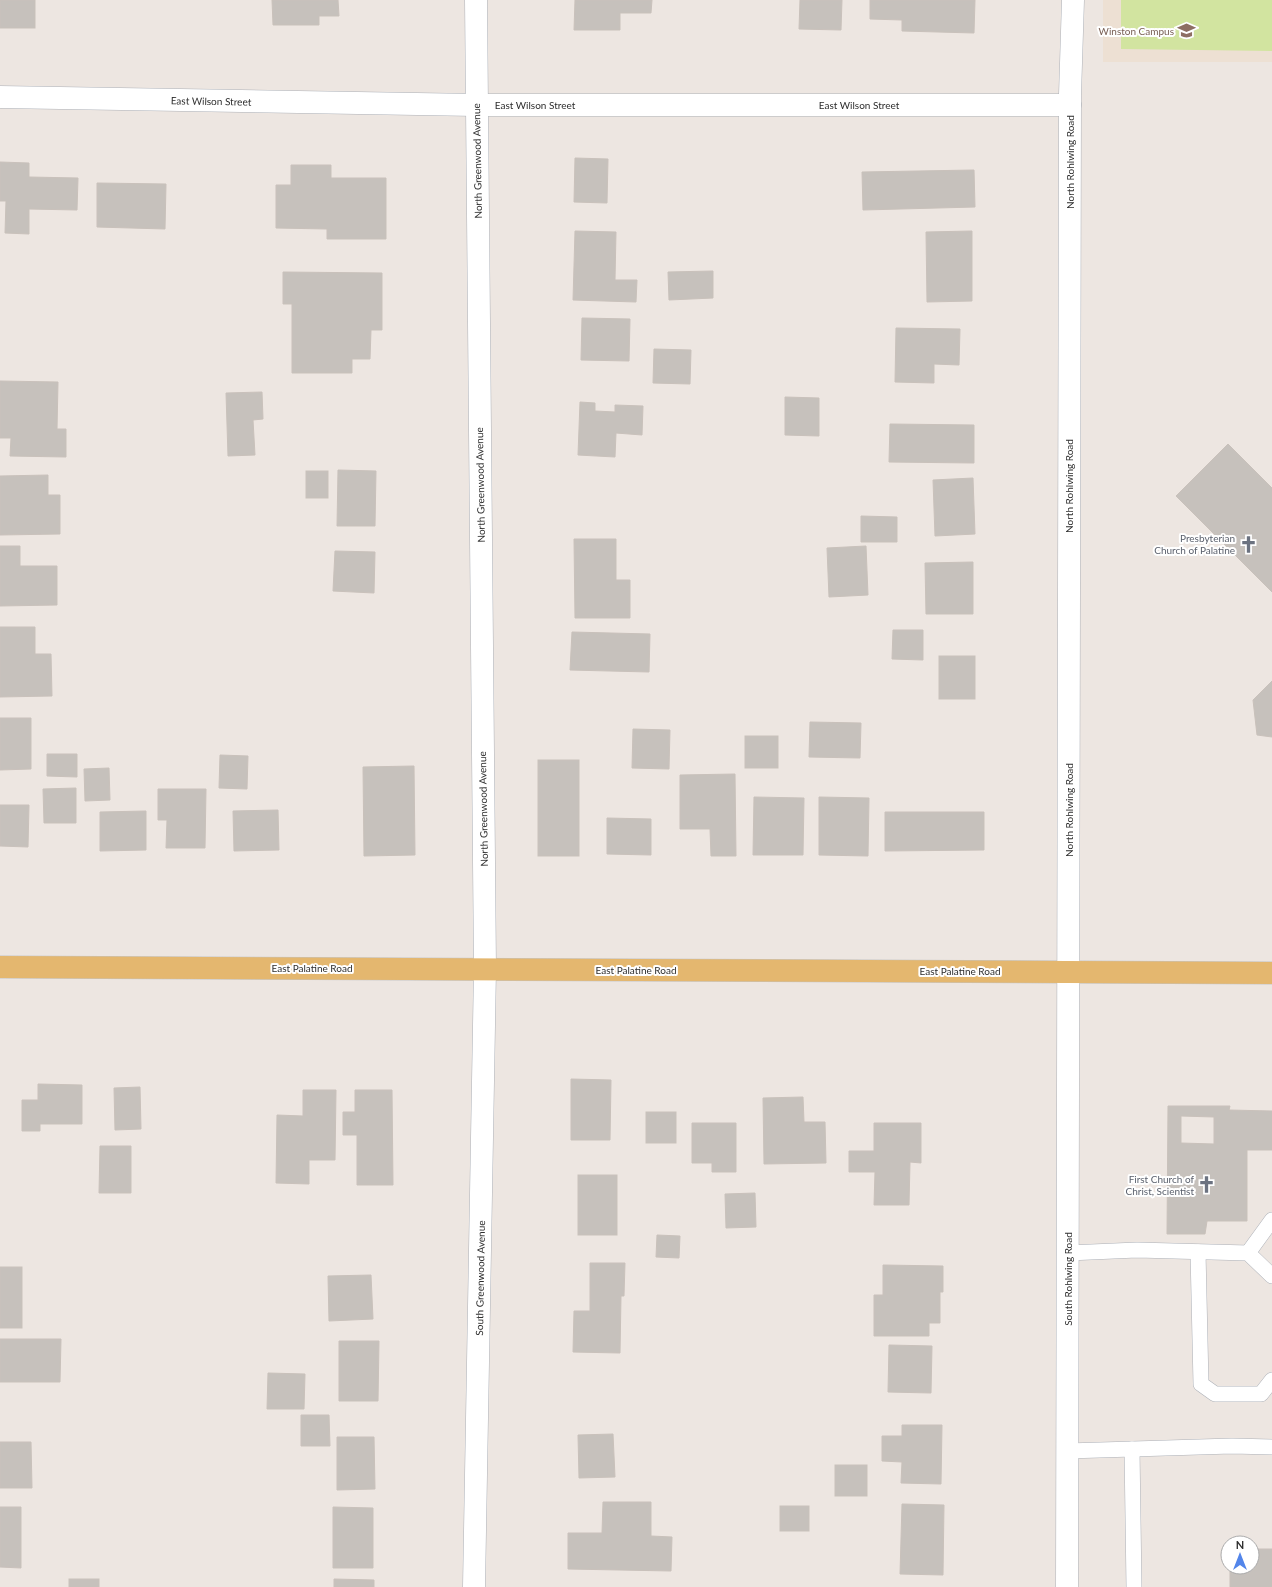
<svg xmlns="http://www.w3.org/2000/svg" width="1272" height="1587" font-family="Lato,sans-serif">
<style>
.education{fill:#ede0d3}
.pitch{fill:#d2e4a0}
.building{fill:#c6c1bc;stroke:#c9c1bb;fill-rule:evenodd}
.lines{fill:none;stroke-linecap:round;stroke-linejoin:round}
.lane-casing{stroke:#adb1b8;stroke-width:16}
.street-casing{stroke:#adb1b8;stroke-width:23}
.secondary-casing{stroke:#adb1b8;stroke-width:23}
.primary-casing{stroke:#c4c4c4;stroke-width:23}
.lane{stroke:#fff;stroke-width:15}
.street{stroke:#fff;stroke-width:22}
.secondary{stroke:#fff;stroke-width:22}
.primary{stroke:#e4b76f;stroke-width:22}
.labels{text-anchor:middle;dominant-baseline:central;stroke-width:4;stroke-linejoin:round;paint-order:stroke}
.education-label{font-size:10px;fill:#785e54;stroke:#fff;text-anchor:end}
.street-label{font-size:10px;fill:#2d2d2d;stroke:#fff}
.worship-label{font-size:10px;fill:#5b616d;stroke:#fff;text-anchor:end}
</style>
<rect width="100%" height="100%" fill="#ede6e1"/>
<rect class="education" x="1103" y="0" width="169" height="62"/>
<path class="pitch" d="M1121,0H1272V51L1121,49Z"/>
<g class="building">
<rect x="0" y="0" width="35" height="28"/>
<path d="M272,0H338L339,16H319V25H273Z"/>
<path d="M575,0H652L651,13H620V30H574Z"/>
<path d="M800,0H842L841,30L799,29Z"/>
<path d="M870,0H975L974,33L902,31V20L870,19Z"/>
<path d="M575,158L608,159L607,203L574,202Z"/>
<path d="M0,162L29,163V177L78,178L77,210L29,209V234L5,233L6,201H0Z"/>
<path d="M291,165H331V178H386V239H327V229L276,228V185H291Z"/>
<path d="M974,170L975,207L863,210L862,172Z"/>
<path d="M97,183L166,184L165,229L97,227Z"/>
<path d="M575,231L616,232L615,280H637L636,302L573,300Z"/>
<path d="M972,231V301L927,302L926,232Z"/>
<path d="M713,271V298L669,300L668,272Z"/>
<path d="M283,272L382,273V330H371L370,359H352V373H292V304H283Z"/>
<path d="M582,318L630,319L629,361L581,360Z"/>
<path d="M896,328L960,329L959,365L934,364V383L895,382Z"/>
<path d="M654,349L691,350L690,384L653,383Z"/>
<path d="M0,381L58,382L57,429H66V457L10,456L11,438H0Z"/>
<path d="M262,392L263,419L253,420L255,455L228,456L226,393Z"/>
<path d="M785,397L819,398V436L785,435Z"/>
<path d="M580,402L595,403V411L615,412V405L643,406L642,435L616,433L615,457L578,455Z"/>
<path d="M890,424L974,425V463L889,462Z"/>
<path d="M1228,444L1272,488V592L1176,496Z"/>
<path d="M338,470L376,471L375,526H337Z"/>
<rect x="306" y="471" width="22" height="27"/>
<path d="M48,475V495H60V534L0,535V476Z"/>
<path d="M973,478L975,534L935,536L933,480Z"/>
<path d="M861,516L897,517V542H861Z"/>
<path d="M574,539H616V580H630V618H575Z"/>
<path d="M0,546H20V566H57V605L0,606Z"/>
<path d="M866,546L868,595L829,597L827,548Z"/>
<path d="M335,551L375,552L374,593L333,591Z"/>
<path d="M973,562V614H926L925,563Z"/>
<path d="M0,627H35V654H51L52,696L0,697Z"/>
<path d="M893,630H923V660L892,659Z"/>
<path d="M572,632L650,634L649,672L570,670Z"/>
<rect x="939" y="656" width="36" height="43"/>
<path d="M1272,681V737L1257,735L1253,700Z"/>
<path d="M0,718H31V769L0,770Z"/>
<path d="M810,722L861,723L860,758L809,757Z"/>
<path d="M633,729L670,730L669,769L632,768Z"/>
<rect x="745" y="736" width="33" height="32"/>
<path d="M47,754H77V777L47,776Z"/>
<path d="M220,755L248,756L247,789L219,788Z"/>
<rect x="538" y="760" width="41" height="96"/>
<path d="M414,766L415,855L364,856L363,767Z"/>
<path d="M109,768L110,800L85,801L84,769Z"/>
<path d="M735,774L736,856H711L710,829H680V775Z"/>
<path d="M76,788V823H44L43,789Z"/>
<path d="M158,789H206L205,848H166L167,820H158Z"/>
<path d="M754,797L804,798L803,855H753Z"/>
<path d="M819,797L869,798L868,856L819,855Z"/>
<path d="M0,805H29L28,847L0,846Z"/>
<path d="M278,810L279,850L234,851L233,811Z"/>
<path d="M146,811V850L100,851V812Z"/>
<path d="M885,812H984V850L885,851Z"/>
<path d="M607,818L651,819V855L607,854Z"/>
<path d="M571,1079L611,1080L610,1140H571Z"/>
<path d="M38,1084L82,1085V1124H40V1131H22V1100H38Z"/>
<path d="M140,1087L141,1129L115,1130L114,1088Z"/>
<path d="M303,1090H336L335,1160H309V1184L276,1183L277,1115L303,1116Z"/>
<path d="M355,1090H392L393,1185H357V1135H343V1112H355Z"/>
<path d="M803,1097L804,1122H825L826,1163L764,1164L763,1098Z"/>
<path d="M1168,1106H1230L1229,1110L1272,1111V1150H1247V1221H1207L1205,1234H1167ZM1181,1116L1214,1117V1144L1181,1143Z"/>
<rect x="646" y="1112" width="30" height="31"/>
<path d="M692,1123H736V1172H712V1163H692Z"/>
<path d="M874,1123H921V1163L910,1162L909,1205H874L875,1172H849V1151H874Z"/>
<path d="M100,1146H131V1193H99Z"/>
<rect x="578" y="1175" width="39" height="60"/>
<path d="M755,1193L756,1227L726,1228L725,1194Z"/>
<path d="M657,1235L680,1236L679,1258L656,1257Z"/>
<path d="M590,1263H625L624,1296H621L620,1353L573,1352L574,1311H590Z"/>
<path d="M883,1265L943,1266V1292H940V1323H929V1336H874V1295H883Z"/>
<rect x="0" y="1267" width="22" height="61"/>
<path d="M371,1275L373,1319L329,1321L328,1276Z"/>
<path d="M0,1339H61L60,1382H0Z"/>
<path d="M339,1341H379L378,1401H339Z"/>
<path d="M889,1345L932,1346L931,1393L888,1392Z"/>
<path d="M268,1373L305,1374L304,1409H267Z"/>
<path d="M301,1415H329L330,1446H301Z"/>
<path d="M902,1425H942L941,1484L901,1483L902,1462L882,1461V1436H902Z"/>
<path d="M613,1434L615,1477L579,1478L578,1435Z"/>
<path d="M337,1437H374L375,1489L337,1490Z"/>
<path d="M0,1442H31L32,1488H0Z"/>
<rect x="835" y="1465" width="32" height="31"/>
<path d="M603,1502H651V1536L672,1537L671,1571L568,1569V1533H602Z"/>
<path d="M902,1504L944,1505L943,1575L900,1574Z"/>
<rect x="780" y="1506" width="29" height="25"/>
<path d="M0,1507H21V1568L0,1567Z"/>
<path d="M333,1507L373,1508V1568H333Z"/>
<path d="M1252,1549H1272V1587H1230V1567H1252Z"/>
<rect x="69" y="1579" width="30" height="8"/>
<path d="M334,1579L374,1580V1587H334Z"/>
</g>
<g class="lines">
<defs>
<g id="lane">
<path d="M1198,1252L1201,1384L1215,1394H1261L1272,1380"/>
<path d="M1068,1253L1137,1250L1248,1253L1272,1276"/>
<path d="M1248,1253L1272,1220"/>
<path d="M1132,1449L1134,1587"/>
<path d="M1067,1451L1232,1446L1272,1447"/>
</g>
<g id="street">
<path d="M0,97L476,105H1070"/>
<path d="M474,1587L485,969L476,0"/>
</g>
<path id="secondary" d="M1067,1587L1070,95L1073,0"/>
<path id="primary" d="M0,967L1272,973"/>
</defs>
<use href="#lane" class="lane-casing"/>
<use href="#street" class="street-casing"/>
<use href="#secondary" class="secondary-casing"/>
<use href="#primary" class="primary-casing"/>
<use href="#lane" class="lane"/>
<use href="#street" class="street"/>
<use href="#secondary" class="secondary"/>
<use href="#primary" class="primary"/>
</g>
<defs>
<symbol id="school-bare" viewBox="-9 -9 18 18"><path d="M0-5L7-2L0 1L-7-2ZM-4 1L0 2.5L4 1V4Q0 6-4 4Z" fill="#8d6e63" stroke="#fff" stroke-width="2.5" paint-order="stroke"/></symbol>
<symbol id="church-bare" viewBox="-9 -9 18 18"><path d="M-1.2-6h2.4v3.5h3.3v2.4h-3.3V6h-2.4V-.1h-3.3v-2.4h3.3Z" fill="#6b7280" stroke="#fff" stroke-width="2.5" paint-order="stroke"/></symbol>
</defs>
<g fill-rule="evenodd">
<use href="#school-bare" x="1174" y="18" width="25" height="25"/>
<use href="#church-bare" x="1236" y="532" width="25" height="25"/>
<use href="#church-bare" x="1194" y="1172" width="25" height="25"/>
</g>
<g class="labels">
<g class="education-label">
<text x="1174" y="31">Winston Campus</text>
</g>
<g class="street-label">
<text transform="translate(211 101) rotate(1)">East Wilson Street</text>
<text x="535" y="105">East Wilson Street</text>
<text x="859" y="105">East Wilson Street</text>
<text transform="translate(477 161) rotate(-91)">North Greenwood Avenue</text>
<text transform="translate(1070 162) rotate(-90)">North Rohlwing Road</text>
<text transform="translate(480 485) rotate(-91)">North Greenwood Avenue</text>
<text transform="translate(1069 486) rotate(-90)">North Rohlwing Road</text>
<text transform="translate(483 809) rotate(-91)">North Greenwood Avenue</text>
<text transform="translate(1069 810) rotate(-90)">North Rohlwing Road</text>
<text x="312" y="968">East Palatine Road</text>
<text x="636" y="970">East Palatine Road</text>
<text x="960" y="971">East Palatine Road</text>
<text transform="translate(480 1278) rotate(-89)">South Greenwood Avenue</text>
<text transform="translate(1068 1279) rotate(-90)">South Rohlwing Road</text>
</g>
<g class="worship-label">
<text x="1235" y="538">Presbyterian<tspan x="1235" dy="12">Church of Palatine</tspan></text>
<text x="1194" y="1179">First Church of<tspan x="1194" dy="12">Christ, Scientist</tspan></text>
</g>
</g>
<g transform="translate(1240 1555)"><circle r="19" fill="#ffffff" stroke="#ababab"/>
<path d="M0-3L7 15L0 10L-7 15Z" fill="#5285ea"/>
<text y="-6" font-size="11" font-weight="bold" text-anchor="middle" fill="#2d2d2d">N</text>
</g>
</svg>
